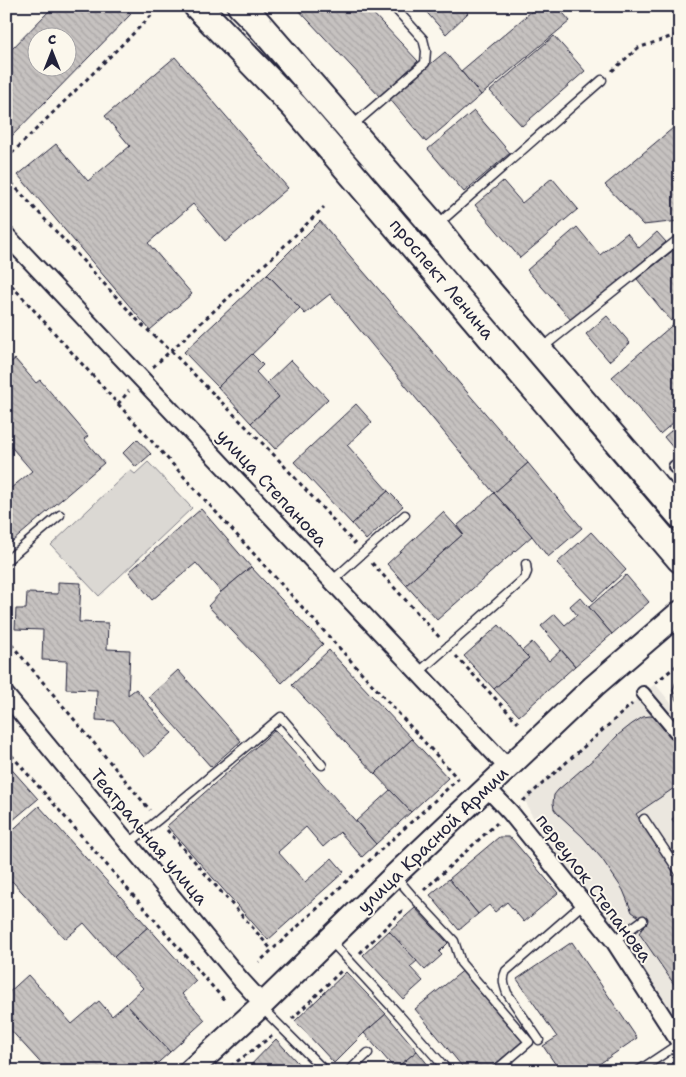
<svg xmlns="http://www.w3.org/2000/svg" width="686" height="1077" font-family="'Shantell Sans',sans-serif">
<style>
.built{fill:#ebe7df}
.park{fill:#dbd8d3;stroke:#7e7d87}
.building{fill:url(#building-back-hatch);stroke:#22223b;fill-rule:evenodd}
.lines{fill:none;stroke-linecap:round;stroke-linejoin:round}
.service-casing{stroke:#22223b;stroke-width:11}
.pedestrian-casing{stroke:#22223b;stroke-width:16}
.minor-casing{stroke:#22223b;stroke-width:20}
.secondary-casing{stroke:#22223b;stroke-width:26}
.trunk-casing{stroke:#22223b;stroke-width:30}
.path{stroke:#22223b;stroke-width:3;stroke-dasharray:4 4;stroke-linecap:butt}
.service{stroke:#fbf7ec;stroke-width:8}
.pedestrian{stroke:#fbf7ec;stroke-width:12}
.minor{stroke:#fbf7ec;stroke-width:16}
.secondary{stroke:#fbf7ec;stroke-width:22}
.trunk{stroke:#fbf7ec;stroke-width:26}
.labels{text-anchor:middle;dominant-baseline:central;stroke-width:4;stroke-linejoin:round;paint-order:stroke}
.street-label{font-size:18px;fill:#22223b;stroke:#fbf7ec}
</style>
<defs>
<pattern id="building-back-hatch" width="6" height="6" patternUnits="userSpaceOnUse" patternTransform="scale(1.25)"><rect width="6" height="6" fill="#c6c2c0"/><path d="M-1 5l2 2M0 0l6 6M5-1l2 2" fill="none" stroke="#aaa6a6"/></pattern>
</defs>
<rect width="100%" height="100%" fill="#fbf7ec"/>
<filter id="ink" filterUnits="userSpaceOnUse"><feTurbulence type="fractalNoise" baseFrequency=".02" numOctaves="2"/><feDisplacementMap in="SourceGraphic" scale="10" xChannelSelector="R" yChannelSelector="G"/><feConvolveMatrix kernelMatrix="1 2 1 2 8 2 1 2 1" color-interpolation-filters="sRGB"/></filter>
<g filter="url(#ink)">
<path class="built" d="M655,684L680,714V1043L530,812L524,797Z"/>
<path class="park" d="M148,462L192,508L99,596L51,545L130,470L135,474Z"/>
<g class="building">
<path d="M46,6H123L131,14L6,142V55L50,10ZM38,38H68V68H38Z"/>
<path d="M295,6H366L418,61L380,97Z"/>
<path d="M421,6H462L468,13L446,34Z"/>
<path d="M538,6H557L570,21L481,95L461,71Z"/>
<path d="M554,36L585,71L522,126L490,91Z"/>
<path d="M445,52L481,95L426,142L389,98Z"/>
<path d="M175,57L288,188L225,242L193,204L148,243L192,294L150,330L18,175L56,144L88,181L130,146L105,116Z"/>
<path d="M474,111L510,153L464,192L428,149Z"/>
<path d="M673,128L680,136V221L643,225L605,185Z"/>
<path d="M552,178L578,209L520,258L475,205L503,181L522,203Z"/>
<path d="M320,221L528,463L494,493L330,294L305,314L267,274Z"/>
<path d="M577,227L600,255L627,233L639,248L657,232L666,242L572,321L527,270Z"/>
<path d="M680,245V314L671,321L637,279Z"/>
<path d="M267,274L300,308L218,387L184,352Z"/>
<path d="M607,316L630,343L609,361L586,334Z"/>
<path d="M677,321L680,324V417L660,434L612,377Z"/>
<path d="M252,354L263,365L256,372L279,397L251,423L218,387Z"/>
<path d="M15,359L36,383L40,380L88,436L84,439L104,463L6,547V492L32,471L6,441V366Z"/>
<path d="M291,360L328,399L275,449L251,423L279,397L267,383Z"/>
<path d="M356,404L372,422L347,445L388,491L352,524L294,462Z"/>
<path d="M680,423V456L664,437Z"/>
<path d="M137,439L151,454L136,467L123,453Z"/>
<path d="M528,463L582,528L548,557L532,536L494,493Z"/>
<path d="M388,491L403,506L366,540L352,524Z"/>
<path d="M494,493L532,536L437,620L406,585L463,534L457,526Z"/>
<path d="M201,509L251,567L221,592L196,563L152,600L129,572Z"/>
<path d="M443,512L463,534L406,585L387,564Z"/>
<path d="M591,532L626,570L593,601L557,563Z"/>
<path d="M251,567L323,644L282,683L208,606L221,592Z"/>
<path d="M626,575L649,602L612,634L589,607Z"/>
<path d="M58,582L81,583L79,622L108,623L107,649L130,650L128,695L136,689L172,733L144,757L114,721L96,720L97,690L66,689L67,661L42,660L43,630L15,629L16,609H26L27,593L58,594Z"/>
<path d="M580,597L612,634L575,666L541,626L555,614L565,625L577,615L570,606Z"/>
<path d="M499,625L529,658L494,689L464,656Z"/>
<path d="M532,642L549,661L561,650L575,666L519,716L494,689L529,658L522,651Z"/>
<path d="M329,650L412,739L375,774L292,685Z"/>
<path d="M178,670L241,741L211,767L149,697Z"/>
<path d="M650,716L656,717L680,740V784L636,814L680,879V993L639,933L647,922L632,912L623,890L602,859L583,837L557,813L554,809L553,803L554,795L558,790L603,751L618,735L632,724L643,717Z"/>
<path d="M275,730L376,844L362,857L340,832L323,847L306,827L278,852L305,882L332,858L344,872L268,940L167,826Z"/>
<path d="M412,739L448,778L411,812L375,774Z"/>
<path d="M6,763L38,799L6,826Z"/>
<path d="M390,790L411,812L376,844L356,821Z"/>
<path d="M39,806L148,927L114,957L84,923L65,939L12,881L6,886V836Z"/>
<path d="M680,813V830L672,819Z"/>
<path d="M499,837H508L512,839L558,893L524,922L507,902L495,912L489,905L478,914L449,879Z"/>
<path d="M449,879L478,914L459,930L430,895Z"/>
<path d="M415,908L448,943L439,952L442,955L425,970L389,931Z"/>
<path d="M148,927L196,981L182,994L205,1020L170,1052L126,1004L143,988L114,957Z"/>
<path d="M389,931L417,961L410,967L423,981L403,999L363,955Z"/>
<path d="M572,942L637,1038L589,1071H560L543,1046L557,1037L517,979Z"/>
<path d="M465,969L524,1040L487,1071H466L415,1009Z"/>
<path d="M346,972L386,1014L364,1033L334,1063L295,1021Z"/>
<path d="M28,975L72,1024L99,1001L112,1016L126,1004L170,1052L149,1071H48L6,1025V995Z"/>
<path d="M386,1014L417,1051L395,1069L364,1033Z"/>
<path d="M276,1039L305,1071H245Z"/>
<path d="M417,1051L433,1071H394L395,1069Z"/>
</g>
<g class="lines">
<defs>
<g id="service">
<path d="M353,125L425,63L426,51L423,39L393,6"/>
<path d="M438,224L602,80"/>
<path d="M542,348L680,238"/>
<path d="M6,561L60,515"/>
<path d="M332,581L405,515"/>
<path d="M418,673L524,579L527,572L526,564"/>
<path d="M680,685L678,690L680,697"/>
<path d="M644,819L680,873"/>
<path d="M128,844L158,820L281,717L322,765"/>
<path d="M396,877L414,898L454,941L461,963L529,1042L495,1071"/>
<path d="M331,941L400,1016L448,1071"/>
<path d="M614,941L643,920"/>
<path d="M261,1007L325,1071"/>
<path d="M539,1040L507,993C504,985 502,979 506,971L584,903"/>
<path d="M349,1071L368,1053"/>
<path d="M638,1071L680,1043"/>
</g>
<g id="pedestrian">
<path d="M675,467L680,464"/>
<path d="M643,693L680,737"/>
</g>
<g id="minor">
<path d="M6,235L508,768"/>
<path d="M6,695L241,980L263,1004"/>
<path d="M487,788L510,812L614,941L680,1043"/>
</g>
<path id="secondary" d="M190,1071L263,1004L395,875L594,686L680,612"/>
<g id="trunk">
<path d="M197,6L294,106L680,559"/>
<path d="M241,6L255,20L435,227L454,251L680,515"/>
</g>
</defs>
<use href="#service" class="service-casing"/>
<use href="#pedestrian" class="pedestrian-casing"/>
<use href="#minor" class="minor-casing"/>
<use href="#secondary" class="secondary-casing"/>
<use href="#trunk" class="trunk-casing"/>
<g class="path">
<path d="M612,71L638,48L676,35"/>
<path d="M6,159L154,13"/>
<path d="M6,177L141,324L171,351L276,457L355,544"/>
<path d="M6,279L118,404L458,779L259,962"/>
<path d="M153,367L277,253L324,207"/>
<path d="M118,404L129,391"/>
<path d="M372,563L440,638"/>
<path d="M6,638L150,810"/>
<path d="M456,656L518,723"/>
<path d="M655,683L680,663"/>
<path d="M6,749L225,1001"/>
<path d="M523,801L632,704"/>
<path d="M167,830L272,950"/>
<path d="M424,890L497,823"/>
<path d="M360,953L405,908"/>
<path d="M292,1019L341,971"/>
<path d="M224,1071L272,1036"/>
</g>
<use href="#service" class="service"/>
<use href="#pedestrian" class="pedestrian"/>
<use href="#minor" class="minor"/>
<use href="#secondary" class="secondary"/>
<use href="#trunk" class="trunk"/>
</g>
</g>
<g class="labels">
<g class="street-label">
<text transform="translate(442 279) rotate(50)">проспект Ленина</text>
<text transform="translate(272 488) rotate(47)">улица Степанова</text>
<text transform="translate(149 837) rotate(50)">Театральная улица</text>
<text transform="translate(433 840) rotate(-44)">улица Красной Армии</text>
<text transform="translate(594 888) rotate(53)">переулок Степанова</text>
</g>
</g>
<rect width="686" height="1077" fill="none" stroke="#fbf7ec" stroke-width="25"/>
<rect x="12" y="12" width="661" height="1052" fill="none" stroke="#22223b" stroke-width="2" filter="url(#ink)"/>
<g transform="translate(52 52)"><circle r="24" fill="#fbf7ec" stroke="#a4a2a5"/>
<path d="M0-4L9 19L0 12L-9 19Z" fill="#22223b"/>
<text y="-8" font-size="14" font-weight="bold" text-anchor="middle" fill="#22223b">С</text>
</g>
</svg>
